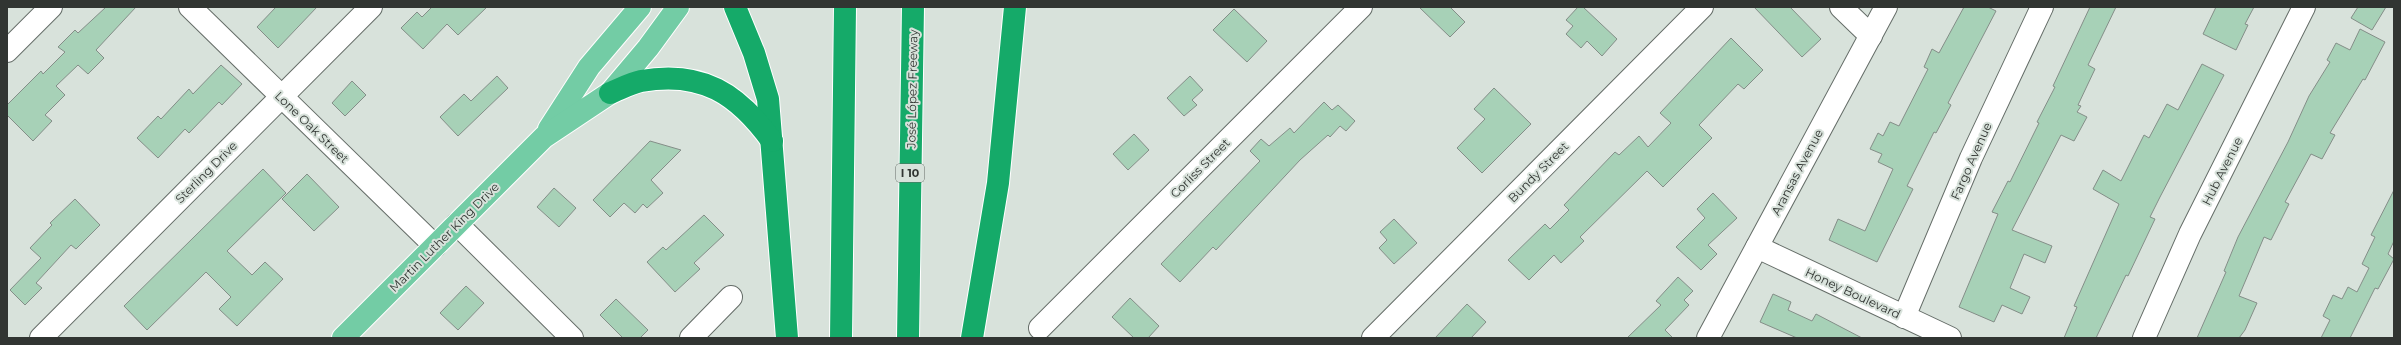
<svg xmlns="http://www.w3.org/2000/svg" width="2401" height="345" font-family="Montserrat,sans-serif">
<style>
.building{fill:#a7d1b7;stroke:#848e88}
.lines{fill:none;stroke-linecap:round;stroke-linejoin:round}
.minor-casing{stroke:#656d68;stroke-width:24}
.major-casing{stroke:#fff;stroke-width:24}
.highway-casing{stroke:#fff;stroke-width:24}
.minor{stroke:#fff;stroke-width:22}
.major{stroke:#73cca5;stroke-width:22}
.highway{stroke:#15aa69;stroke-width:22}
.labels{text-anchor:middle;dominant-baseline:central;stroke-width:4;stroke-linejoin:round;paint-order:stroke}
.shield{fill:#d8e2db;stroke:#636965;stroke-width:1}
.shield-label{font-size:11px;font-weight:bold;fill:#313532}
.street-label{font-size:12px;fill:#313532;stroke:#d8e2db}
</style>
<rect width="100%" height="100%" fill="#d8e2db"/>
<g class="building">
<path d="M106,7H136L96,50L104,58L88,74L78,65L56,86L65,95L45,115L52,121L33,141L7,115V105L41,71L43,74L65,52L58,47L75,30L78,33Z"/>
<path d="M276,7H317L278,48L257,27Z"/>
<path d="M432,7H487L458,35L447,24L423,49L401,28L417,12L422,17Z"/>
<path d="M1419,7H1450L1465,22L1450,37Z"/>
<path d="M1578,7H1583L1617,39L1602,56L1587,41L1581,48L1566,34L1573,26L1566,20Z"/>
<path d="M1754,7H1790L1821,39L1802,57Z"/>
<path d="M1964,7H1988L1996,11L1948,103L1951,105L1936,133L1934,132L1907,186L1913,189L1877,262L1829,240L1838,219L1865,231L1893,169L1878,162L1882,154L1870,149L1878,133L1883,136L1890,122L1899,126L1928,69L1924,67L1932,49L1939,53Z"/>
<path d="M2090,7H2116L2088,65L2095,69L2078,105L2081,106L2077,112L2087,117L2074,141L2061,135L2012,230L2052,246L2045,263L2024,254L2010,288L2030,297L2022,314L2002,305L1994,322L1959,307L1998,214L1992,212L2008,181L2010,182L2039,123L2037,122L2055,87L2053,86Z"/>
<path d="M2216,7H2254L2245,24L2248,25L2236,50L2203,34Z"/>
<path d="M2358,7H2386L2372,30L2351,18Z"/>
<path d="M1234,9L1267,41L1247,62L1213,30Z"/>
<path d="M2360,29L2385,42L2365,80L2363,79L2330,133L2335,135L2322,159L2311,154L2285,202L2289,204L2271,240L2264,237L2239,296L2257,303L2245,330L2239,338H2197L2226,272L2224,271L2238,237L2288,142L2309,96L2330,62L2327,60L2336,43L2350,50Z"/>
<path d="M1731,38L1763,70L1744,89L1738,84L1699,125L1712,138L1663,187L1647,171L1580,237L1584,241L1561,263L1554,255L1529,280L1508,260L1545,224L1550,229L1569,210L1564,205L1615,152L1619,155L1639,136L1648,147L1671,123L1660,113Z"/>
<path d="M2202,64L2224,75L2160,197L2150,217L2155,219L2128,276L2126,275L2096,338H2064L2077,307L2074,306L2119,204L2093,189L2103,170L2121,181L2144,135L2149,138L2167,104L2178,110Z"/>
<path d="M221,65L242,84L222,105L219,102L189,133L185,129L158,158L137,138L158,116L161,119L189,89L193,94Z"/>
<path d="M497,76L508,88L458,136L440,117L464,94L471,101Z"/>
<path d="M1190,76L1203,90L1192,100L1197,105L1184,116L1167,98Z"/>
<path d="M352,81L366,95L345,116L332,103Z"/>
<path d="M1494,88L1531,124L1482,173L1457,148L1485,119L1474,109Z"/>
<path d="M1324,102L1332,110L1338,105L1355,121L1346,131L1340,126L1330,137L1328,135L1300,160L1216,250L1213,247L1180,282L1161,264L1260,161L1250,151L1261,139L1269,146L1290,128L1294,133Z"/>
<path d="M1134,134L1149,150L1128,170L1113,154Z"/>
<path d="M650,141L681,150L651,180L663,193L647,208L643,204L635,213L624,203L610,217L593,200Z"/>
<path d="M263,169L286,193L227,251L252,275L265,262L283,279L237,326L219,309L231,297L206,272L147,330L124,306Z"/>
<path d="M307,174L339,207L314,231L282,199Z"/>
<path d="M554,188L576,208L559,227L537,207Z"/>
<path d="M2394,190V241L2388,254L2394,259L2378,289L2375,288L2350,338H2321L2330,320L2323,316L2333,295L2342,299L2348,287L2357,292L2369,268L2362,264L2375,237L2371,235Z"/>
<path d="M1713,193L1737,218L1708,245L1717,254L1701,270L1676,247L1705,218L1697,209Z"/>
<path d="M75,199L100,225L76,249L71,245L36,283L42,288L25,305L10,290L41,258L30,248L52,225L50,223Z"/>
<path d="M704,215L724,235L694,263L700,269L675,292L647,262L663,247L666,250Z"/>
<path d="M1394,219L1417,243L1394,264L1379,248L1387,240L1380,232Z"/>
<path d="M1678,277L1693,291L1684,300L1689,305L1665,330L1673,338H1627L1661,305L1656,301Z"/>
<path d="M466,286L484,303L458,330L440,313Z"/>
<path d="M1773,294L1791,302L1788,310L1812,321L1816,314L1862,338H1797L1760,322Z"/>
<path d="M1130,298L1159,326L1148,338H1134L1112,317Z"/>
<path d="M616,299L648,330L640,338H623L600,315Z"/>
<path d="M1467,304L1486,322L1471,338H1435Z"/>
</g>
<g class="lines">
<defs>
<g id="minor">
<path d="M190,7L435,246"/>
<path d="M1841,7L1871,36"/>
<path d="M7,51L51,7"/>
<path d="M457,224L572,338"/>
<path d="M1757,247L1950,338"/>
<path d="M1904,317L1971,158L2042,7"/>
<path d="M1040,328L1361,7"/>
<path d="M41,338L371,7"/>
<path d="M691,338L731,297"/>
<path d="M1373,338L1702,7"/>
<path d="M1708,338L1886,7"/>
<path d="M2144,338L2190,234L2304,7"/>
</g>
<g id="major">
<path d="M549,129L589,67L640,7"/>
<path d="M343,338L544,137L610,93L648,48L678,7"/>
</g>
<g id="highway">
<path d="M735,7L754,53L768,99L787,338"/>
<path d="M610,93C620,89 631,83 641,81C702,70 738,94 772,141"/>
<path d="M841,338L845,7"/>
<path d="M908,338L913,7"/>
<path d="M972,338L998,183L1015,7"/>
</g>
</defs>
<use href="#minor" class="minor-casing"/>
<use href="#major" class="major-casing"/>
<use href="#highway" class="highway-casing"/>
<use href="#minor" class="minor"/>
<use href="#major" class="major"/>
<use href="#highway" class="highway"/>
</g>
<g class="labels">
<rect class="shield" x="896" y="164" width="28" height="18" rx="3"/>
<g class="shield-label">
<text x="910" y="173">I 10</text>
</g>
<g class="street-label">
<text transform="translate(912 89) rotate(-89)">José López Freeway</text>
<text transform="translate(312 127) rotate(44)">Lone Oak Street</text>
<text transform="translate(1971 161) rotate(-66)">Fargo Avenue</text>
<text transform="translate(1200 168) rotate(-45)">Corliss Street</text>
<text transform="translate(2222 171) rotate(-63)">Hub Avenue</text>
<text transform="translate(206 172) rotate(-45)">Sterling Drive</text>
<text transform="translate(1538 172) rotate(-45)">Bundy Street</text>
<text transform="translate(1797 172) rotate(-62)">Aransas Avenue</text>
<text transform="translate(444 237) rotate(-45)">Martin Luther King Drive</text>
<text transform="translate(1853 293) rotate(25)">Honey Boulevard</text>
</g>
</g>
<rect width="2401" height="345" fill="none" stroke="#313532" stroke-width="16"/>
</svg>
